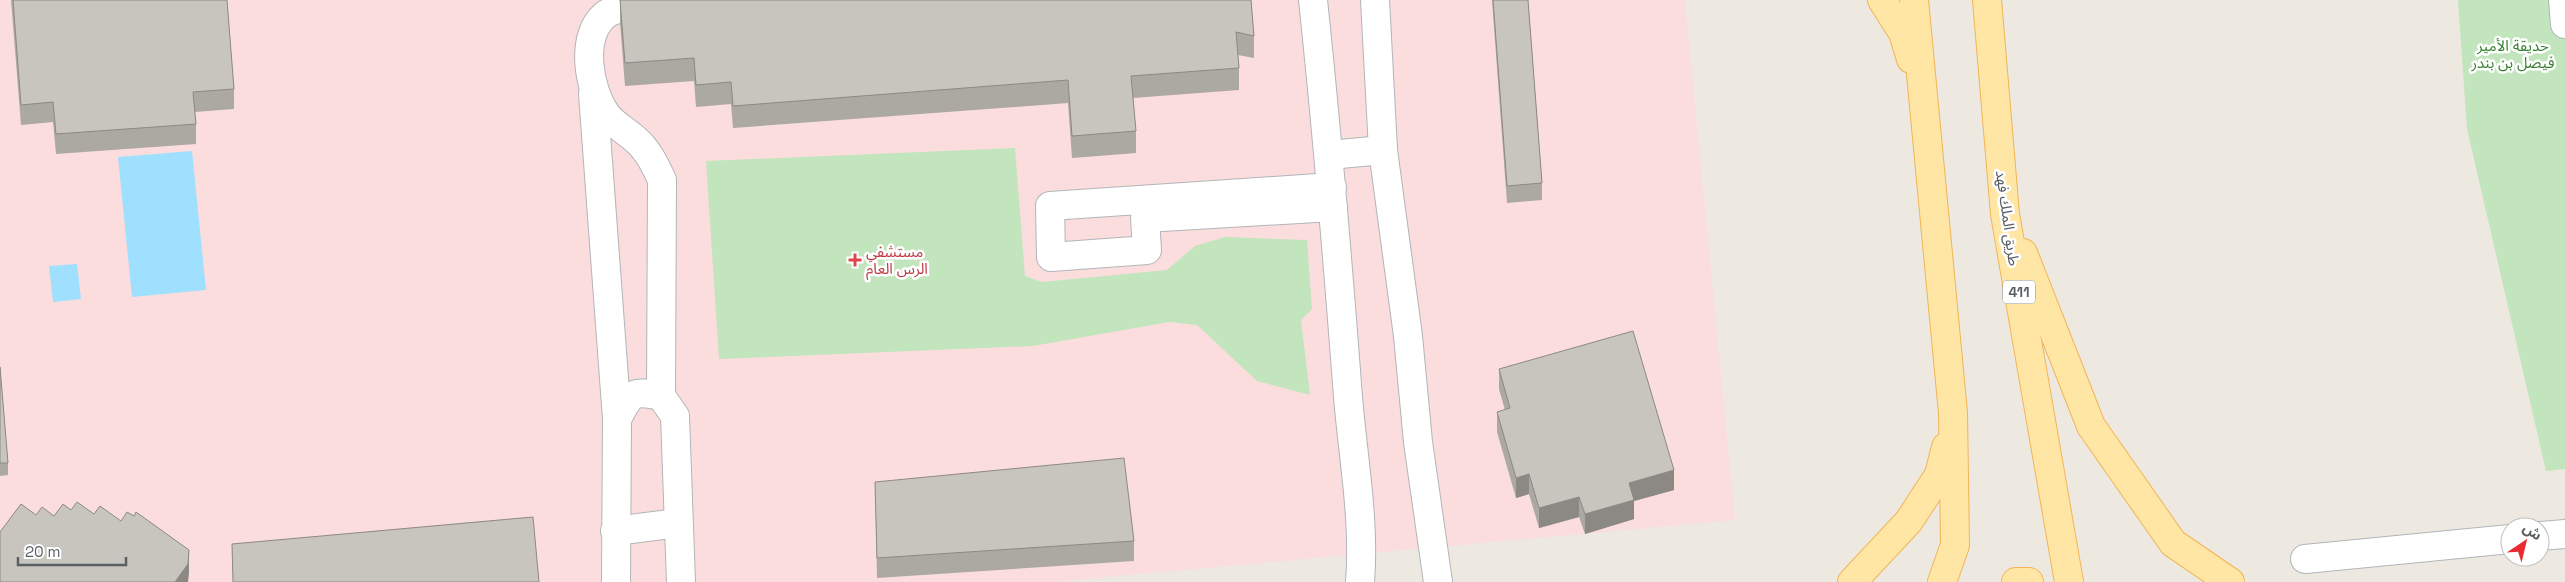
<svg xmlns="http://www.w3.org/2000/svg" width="2565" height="582" font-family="'Space Grotesk','Noto Sans Arabic',sans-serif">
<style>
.medical{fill:#fbdddd}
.green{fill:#c2e5bd}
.water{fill:#a0e0ff}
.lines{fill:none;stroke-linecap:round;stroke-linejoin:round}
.minor-casing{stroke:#b2b5b9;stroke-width:30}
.major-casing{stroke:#f2b456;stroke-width:30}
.minor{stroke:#fff;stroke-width:28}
.major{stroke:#ffe6a5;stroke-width:28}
.wall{fill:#aca9a3}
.shaded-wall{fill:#8c8985}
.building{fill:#c8c4be;stroke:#8c8985}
.health-dot{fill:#e0444e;stroke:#fff;stroke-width:2}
.labels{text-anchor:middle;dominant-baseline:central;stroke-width:5;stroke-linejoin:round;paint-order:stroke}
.shield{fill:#fff;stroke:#8c8f92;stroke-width:1}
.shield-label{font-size:14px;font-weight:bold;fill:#5a5f63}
.park-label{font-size:15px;fill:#388133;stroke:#fff}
.street-label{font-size:15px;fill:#5a5f63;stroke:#fff}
.health-label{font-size:15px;fill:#be3a42;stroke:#fff;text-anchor:start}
</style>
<rect width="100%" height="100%" fill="#ede9e1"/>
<path class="medical" d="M0,0H1685L1735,520L1053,582H0Z"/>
<g class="green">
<path d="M2458,0H2565V469L2546,471L2467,129Z"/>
<path d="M1015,148L1025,276L1042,282L1167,270L1195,246L1225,237L1307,240L1312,309L1301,320L1310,395L1257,381L1197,325L1169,322L1033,346L719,359L706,161Z"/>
</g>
<g class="water">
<path d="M192,151L206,290L132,297L118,157Z"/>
<path d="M77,264L81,299L53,302L49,266Z"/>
</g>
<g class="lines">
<defs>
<g id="minor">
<path d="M1313,0C1327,132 1338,264 1348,397C1353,458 1365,521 1360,582"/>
<path d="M1375,0L1383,150L1408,336L1418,442L1438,582"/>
<path d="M2563,0L2565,24"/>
<path d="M637,4C628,7 612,9 605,15C579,37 589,90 606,114C613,124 626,131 635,139C648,150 655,165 662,180L661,396"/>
<path d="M593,94L617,419"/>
<path d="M1329,155L1383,150"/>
<path d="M1332,187L1050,206L1051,257L1147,250L1145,218L1333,207"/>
<path d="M615,531L678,523"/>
<path d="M2540,536L2565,534"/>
<path d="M2305,559L2510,539"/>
<path d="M616,582L617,419C631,393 631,390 661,396L675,416L681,582"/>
</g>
<g id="major">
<path d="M1882,0L1903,33L1911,59"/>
<path d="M1914,0L1953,413L1955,545L1942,582"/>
<path d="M1987,0L2005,214L2069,582"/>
<path d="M2023,253L2091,426L2173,543L2230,582"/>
<path d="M1852,582L1909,521L1939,475L1946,447"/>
<path d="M2016,582H2029"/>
</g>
</defs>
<use href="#minor" class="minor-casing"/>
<use href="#major" class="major-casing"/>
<use href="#minor" class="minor"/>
<use href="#major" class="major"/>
</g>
<g class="wall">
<path d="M11,0H227L234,89V109L195,112L196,124V144L56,154L53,122L21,125Z"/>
<path d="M620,0H1251L1254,36V58L1238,55L1239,68V90L1133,98L1136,131V153L1072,158L1068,103L733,128L731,104L696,107L694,81L625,86L620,23Z"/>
<path d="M1492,0H1528L1542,183V200L1507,203Z"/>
<path d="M0,367L8,463V475L0,476Z"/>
<path d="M1499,369L1674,490L1634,501V519L1585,534L1579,517L1539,528L1529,494L1516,498L1497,432V412L1505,410L1499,389Z"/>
<path d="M875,482L1134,541V561L877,578Z"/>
<path d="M232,544L539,582H233Z"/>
</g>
<g class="shaded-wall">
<path d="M1674,470V490L1634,501V519L1585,534V514L1629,483Z"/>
<path d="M1529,474V494L1516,498V478Z"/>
<path d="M1579,497V517L1539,528V508Z"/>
<path d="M189,550V573L188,582H175Z"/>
</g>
<g class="building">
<path d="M13,0H227L234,89L193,92L196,124L56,134L53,102L21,105Z"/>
<path d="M620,0H1251L1254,36L1236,32L1239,68L1131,76L1136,131L1072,136L1068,80L733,106L731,82L696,85L694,58L625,63Z"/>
<path d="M1493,0H1528L1542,183L1507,186Z"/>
<path d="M1633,331L1674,470L1629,483L1634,500L1585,514L1579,497L1539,508L1529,474L1516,478L1497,412L1510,408L1499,369Z"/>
<path d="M0,367L8,463H0Z"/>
<path d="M1124,458L1134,541L877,558L875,482Z"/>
<path d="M77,502L94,514L100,506L121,521L127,512L134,516L136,512L189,550L188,564L175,582H0V532L21,504L36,515L42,507L54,516L63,504L71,510Z"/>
<path d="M533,517L539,582H233L232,544Z"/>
</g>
<path class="health-dot" d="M852.5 252.5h5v5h5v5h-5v5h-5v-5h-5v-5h5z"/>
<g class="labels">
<rect class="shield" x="2003" y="280.5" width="32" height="23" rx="4"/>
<g class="shield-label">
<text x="2019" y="292">411</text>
</g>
<g class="park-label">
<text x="2513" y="45">حديقة الأمير<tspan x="2513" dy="17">فيصل بن بندر</tspan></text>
</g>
<g class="street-label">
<text transform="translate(2008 218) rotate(82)">طريق الملك فهد</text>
</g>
<g class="health-label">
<text x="866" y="251">مستشفي<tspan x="866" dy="17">الرس العام</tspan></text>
</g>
</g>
<g transform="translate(2525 542) rotate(35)"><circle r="24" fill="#ffffff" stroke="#bdbfc1"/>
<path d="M0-4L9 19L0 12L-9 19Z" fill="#e92b32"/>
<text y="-8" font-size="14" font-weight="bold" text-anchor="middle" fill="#5a5f63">ش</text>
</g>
<path d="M18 557v8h108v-8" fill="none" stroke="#5a5f63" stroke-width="2.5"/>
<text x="25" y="557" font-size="15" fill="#5a5f63" stroke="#ffffff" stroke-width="4" paint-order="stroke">20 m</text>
</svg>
